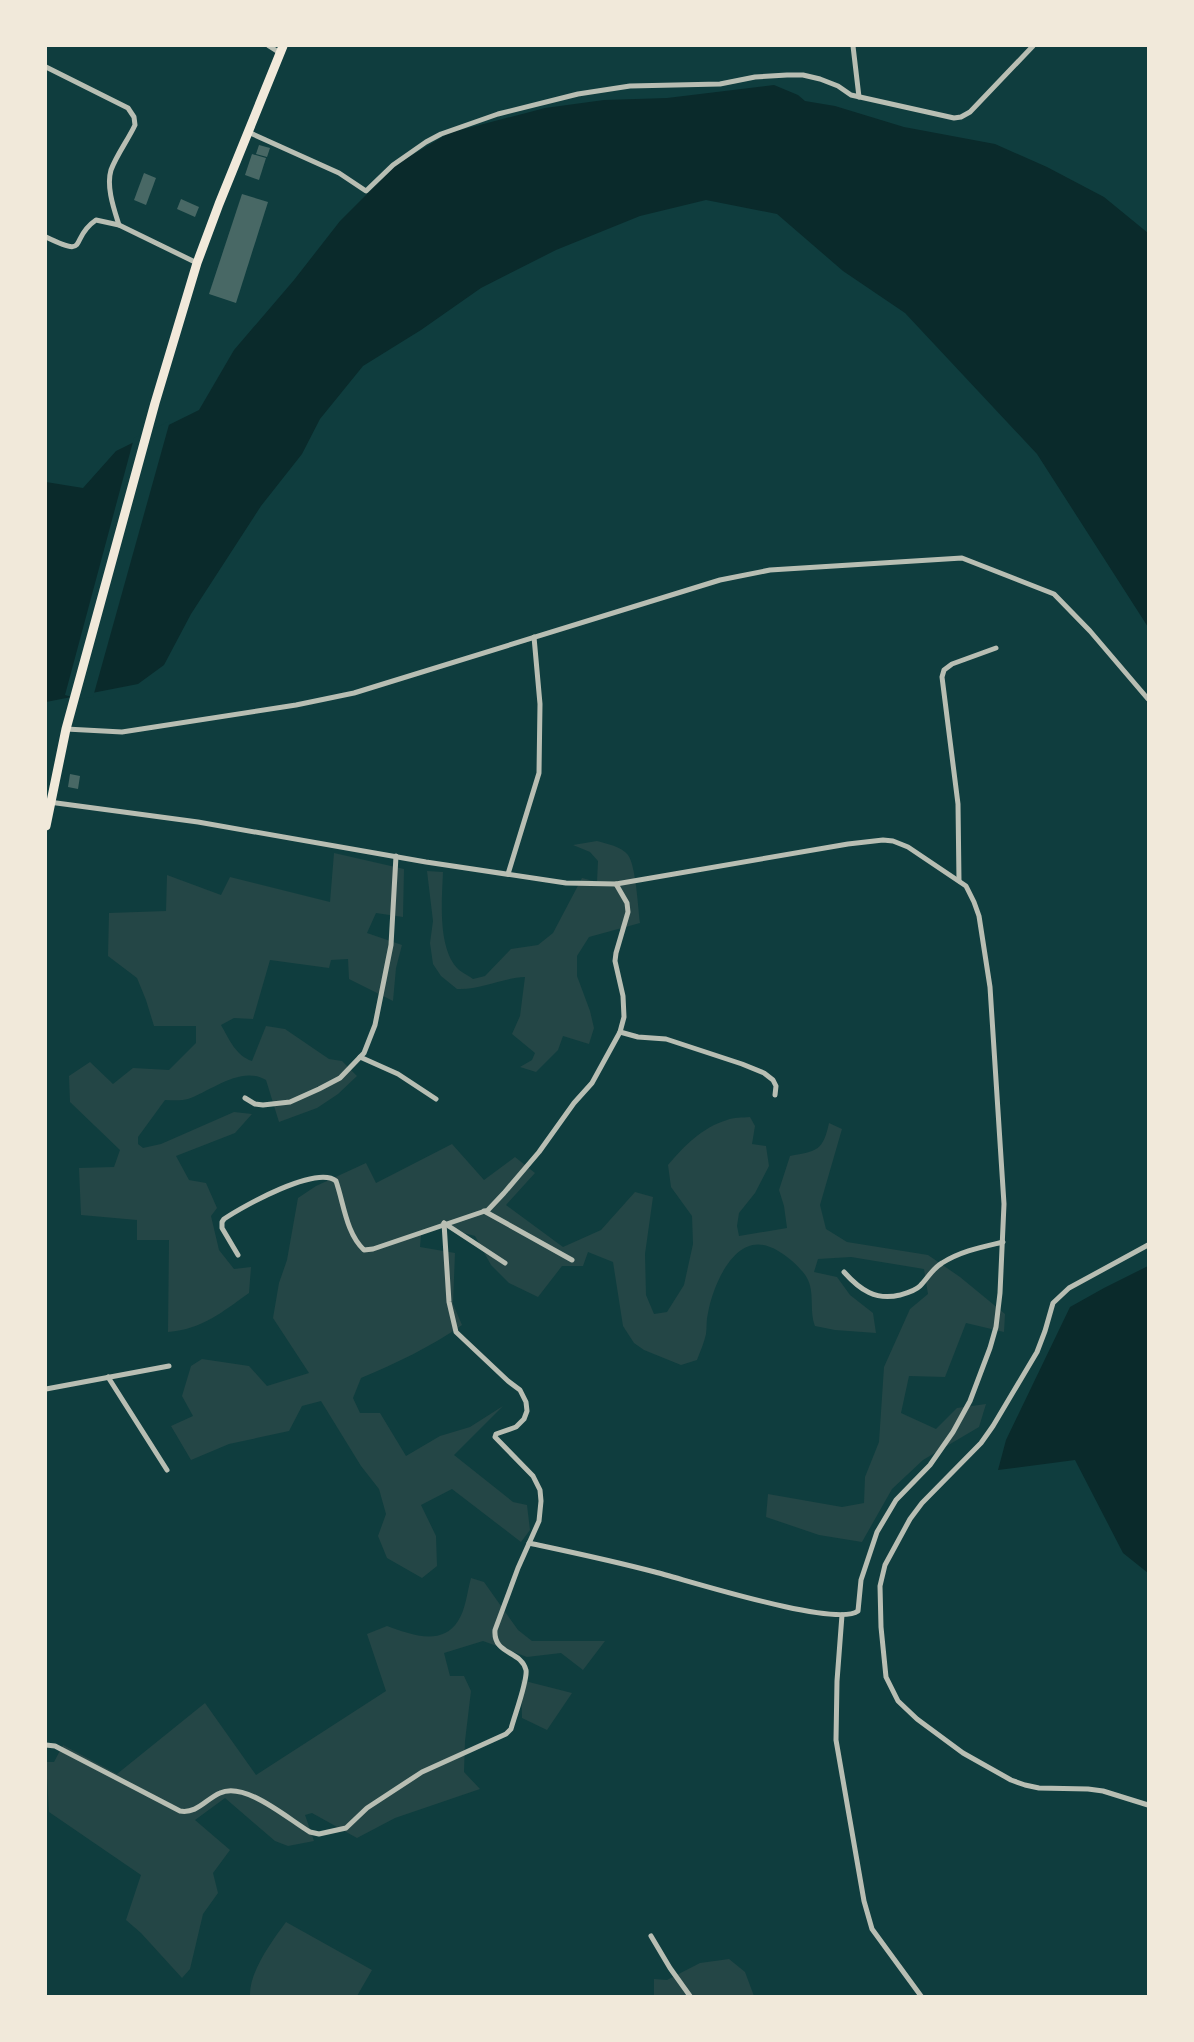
<svg xmlns="http://www.w3.org/2000/svg" width="1194" height="2042" font-family="Georgia,serif">
<style>
.green{fill:#244646}
.water{fill:#0a2a2b}
.pier{fill:#0f3d3e}
.building{fill:#486865}
.lines{fill:none;stroke-linecap:round;stroke-linejoin:round}
.minor{stroke:#b8beb3;stroke-width:5}
.trunk{stroke:#f1e9da;stroke-width:9}
</style>
<rect width="100%" height="100%" fill="#0f3d3e"/>
<g class="green">
<path d="M597,841C607,844 621,846 628,855C636,866 638,908 640,923L589,937L577,956V976L590,1011L594,1028L589,1044L563,1036L558,1050L536,1072L520,1067L532,1060L535,1053L512,1034L520,1016L525,977C501,978 481,990 457,989L441,976L433,964L430,943L433,921L427,871L443,872C442,899 437,950 459,970C463,973 469,976 473,979L485,976L511,949L538,945L553,933L582,878L597,882L598,861L590,852L573,845Z"/>
<path d="M334,853L404,869L403,917L376,913L367,933L402,945L396,968L393,1001L349,979L348,959L331,960L329,968L270,960L253,1019L234,1018L221,1025C229,1039 236,1056 252,1061L266,1026L285,1029L329,1059L342,1061L357,1076L338,1094L317,1108L279,1122L266,1080C241,1065 211,1091 188,1099C181,1101 172,1100 165,1100L138,1137V1144L143,1148L161,1144L234,1112L252,1114L235,1133L176,1156L189,1180L206,1183L217,1208L211,1216L219,1250L234,1269L251,1267L249,1293C222,1312 203,1329 168,1332L169,1240H137V1220L81,1215L79,1168L114,1167L120,1150L70,1102L69,1076L90,1062L113,1084L133,1068L169,1070L196,1043V1026H154L146,1000L137,978L108,956L109,913L166,911L167,875L221,895L230,877L330,902Z"/>
<path d="M750,1117L755,1126L752,1144L766,1146L769,1166L755,1193L739,1213L737,1226L739,1236L787,1228L784,1206L779,1190L790,1156C817,1151 823,1151 829,1123L842,1129L820,1205L826,1229L847,1242L928,1255L960,1277L1005,1314L1004,1332L966,1323L945,1377L909,1376L901,1413L936,1429L957,1408L986,1404L979,1427L923,1460L892,1489L862,1542L819,1535L766,1517L768,1494L842,1507L864,1503L865,1477L879,1442L884,1367L910,1309L928,1294L924,1269L851,1257L818,1259L814,1272L837,1277L850,1295L873,1313L876,1333L835,1330L815,1326C809,1310 815,1292 807,1278C801,1267 782,1251 770,1247C735,1232 713,1285 708,1313C706,1320 707,1327 706,1334C704,1343 700,1352 697,1360L681,1365L644,1350L634,1343L623,1326L613,1262L588,1252L583,1266H562L538,1297L509,1283L491,1265L475,1236L441,1227L421,1235L420,1247L455,1253L453,1304L462,1325C432,1346 395,1364 361,1378L353,1398L360,1413H380L406,1456L440,1436L470,1427L503,1406L454,1455L513,1502L527,1505L530,1530L521,1542L452,1489L421,1505L436,1536L437,1566L422,1578L387,1558L378,1536L386,1514L379,1489L361,1466L321,1401L302,1406L289,1431L229,1444L191,1460L171,1426L193,1416L182,1396L191,1366L202,1359L249,1366L267,1386L309,1373L273,1318L279,1283L287,1260L298,1198L316,1186L366,1163L376,1183L452,1144L484,1180L515,1157L535,1173L506,1205L563,1247L601,1230L635,1192L653,1197L645,1254L646,1295L654,1314L667,1312L684,1285L693,1244L692,1216L671,1187L668,1165C684,1146 703,1127 727,1120C734,1117 742,1118 750,1117Z"/>
<path d="M471,1578L484,1582L518,1630L532,1641H605L583,1670L561,1653L527,1657L483,1641L444,1653L450,1676H464L471,1691L465,1741L464,1772L480,1789L395,1818L357,1838L312,1813L305,1815L314,1841L288,1846L275,1841L225,1798L195,1820L230,1850L213,1873L218,1893L203,1914L190,1969L182,1978L141,1933L126,1920L141,1875L49,1812L46,1762H54L63,1745L117,1774L205,1703L256,1775L386,1691L367,1634L387,1626C409,1634 442,1647 458,1621C466,1609 467,1592 471,1578Z"/>
<path d="M521,1680L572,1693L547,1730L522,1718Z"/>
<path d="M286,1922L372,1970L357,1996H250C249,1972 272,1941 286,1922Z"/>
<path d="M729,1959L745,1972L754,1996H654V1979L667,1980L700,1963Z"/>
</g>
<g class="water">
<path d="M774,85L798,95L805,101L835,106L904,127L995,144L1047,167L1104,197L1148,233V627L1037,454L905,313L843,271L777,214L706,200L640,216L556,250L481,288L421,330L363,366L320,419L302,454L261,506L191,614L164,665L138,684L46,702V482L83,488L116,451L199,410L234,350L294,280L340,221L397,164L449,133L545,108L604,100L667,98Z"/>
<path d="M1148,1266V1573L1123,1553L1075,1460L998,1470L1006,1440L1070,1307L1104,1288Z"/>
</g>
<path class="pier" d="M170,421L93,697L79,699L65,695L134,438Z"/>
<g class="building">
<path d="M259,145L270,148L267,157L256,154Z"/>
<path d="M252,154L266,158L259,180L245,175Z"/>
<path d="M144,173L156,178L146,205L134,200Z"/>
<path d="M242,194L268,202L236,303L209,294Z"/>
<path d="M181,199L199,207L195,217L177,209Z"/>
<path d="M70,774L80,776L78,789L68,787Z"/>
</g>
<g class="lines">
<g class="minor">
<path d="M269,46L280,53"/>
<path d="M853,46L859,97"/>
<path d="M46,67L128,108L134,117L135,125C128,140 117,154 111,170C106,187 114,209 119,225"/>
<path d="M248,132L339,173L366,191L393,165L426,142L441,134L498,114L578,94L630,86L720,84L755,77L787,75H803L820,79L838,86L851,95L954,118L961,117L970,112L1033,46"/>
<path d="M46,237C91,259 68,239 96,220L119,225L197,263"/>
<path d="M66,729L122,732L296,705L354,693L720,580L770,570L962,558L1054,594L1090,631L1148,699"/>
<path d="M49,802L198,822L426,862L566,883L616,884L848,844L883,840L893,841L908,847L966,886L974,902L979,916L990,987L1004,1204L1000,1293L996,1327L990,1348L970,1401L953,1432L930,1465L896,1500L877,1532L861,1580L858,1611C836,1628 687,1580 655,1572C614,1561 571,1552 529,1543"/>
<path d="M508,874L539,773L540,704L534,637"/>
<path d="M959,881L958,804L942,677L944,670L952,664L996,648"/>
<path d="M620,1032L638,1037L666,1039L742,1064L764,1073L773,1080L776,1086L775,1095"/>
<path d="M360,1057L398,1074L436,1099"/>
<path d="M245,1098L255,1104L263,1105L290,1102L319,1089L340,1078L364,1053L375,1025L391,945L396,856"/>
<path d="M484,1211L572,1260"/>
<path d="M444,1223L505,1263"/>
<path d="M1148,1245L1069,1288L1053,1303L1045,1331L1037,1352L993,1426L981,1443L922,1503L910,1519L885,1565L880,1586L881,1627L886,1677L898,1701L917,1719L963,1753L1011,1780L1025,1785L1039,1788L1088,1789L1103,1791L1148,1805"/>
<path d="M238,1255L222,1228V1222L224,1219C243,1206 317,1165 336,1181C344,1204 346,1233 364,1250L373,1249L488,1210L504,1193L539,1152L574,1103L592,1083L620,1032L624,1017L623,996L615,961L616,953L628,912L627,903L616,884"/>
<path d="M844,1272C860,1290 876,1301 900,1295C907,1293 915,1291 920,1286C928,1278 932,1269 942,1263C961,1251 982,1247 1003,1242"/>
<path d="M108,1377L167,1470"/>
<path d="M46,1389L169,1366"/>
<path d="M842,1615L837,1681L836,1740L864,1901L872,1929L921,1996"/>
<path d="M46,1745L55,1746L180,1811C197,1814 206,1799 220,1793C245,1781 288,1819 310,1832L319,1834L346,1828L367,1808L422,1772L506,1734L511,1729C514,1717 528,1680 526,1670C521,1650 493,1655 495,1630L518,1568L539,1521L541,1501L540,1490L533,1476L495,1437L496,1434L516,1427L524,1419L527,1411L526,1402L520,1390L508,1381L456,1332L449,1302L444,1223"/>
<path d="M651,1936L670,1968L690,1996"/>
</g>
<path class="trunk" d="M46,826L66,729L155,403L197,263L219,204L283,46"/>
</g>
<rect width="1194" height="2042" fill="none" stroke="#f1e9da" stroke-width="94"/>
</svg>
